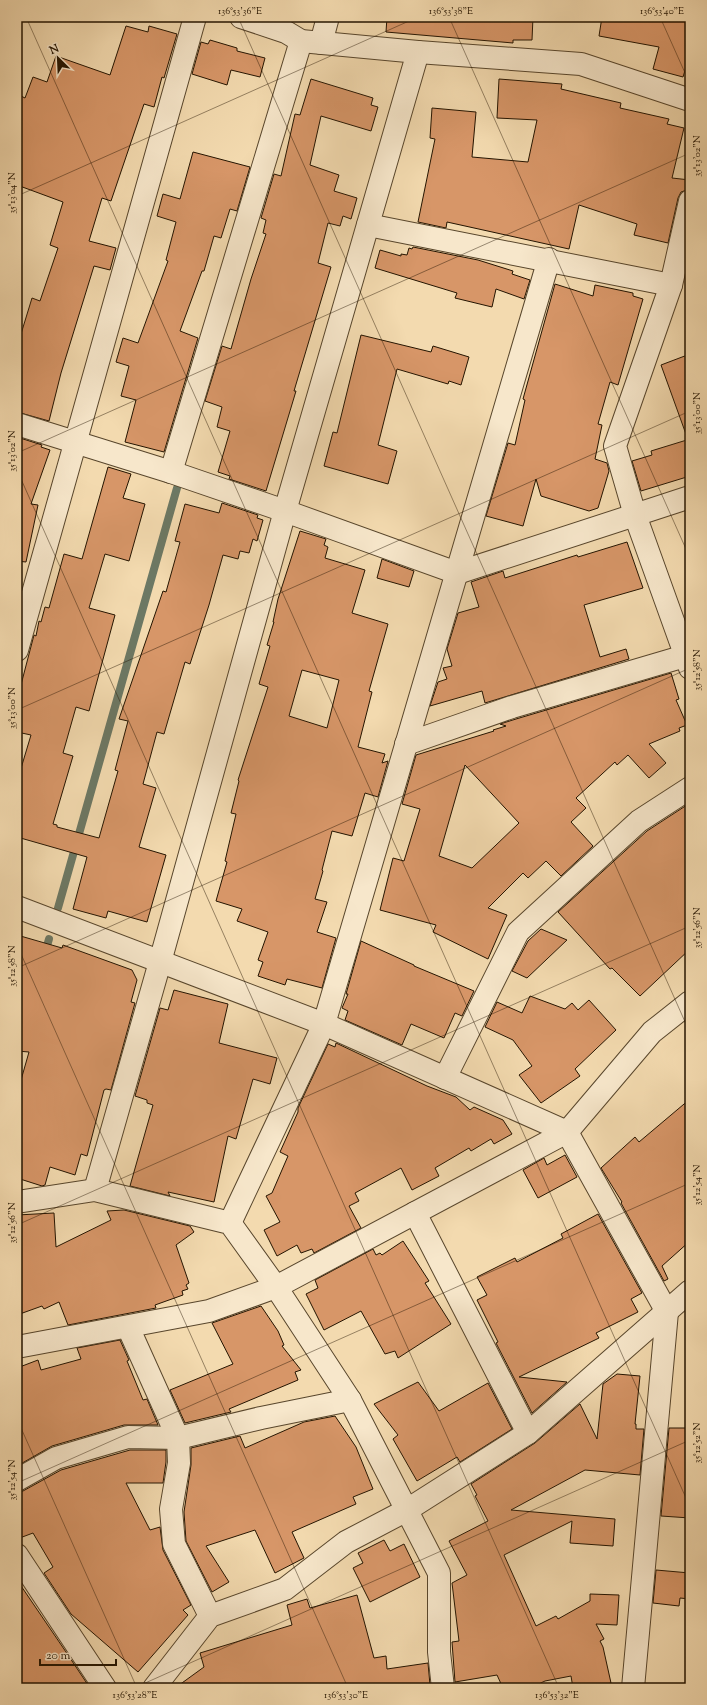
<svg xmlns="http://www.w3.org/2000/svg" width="707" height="1705" font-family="'Sorts Mill Goudy',serif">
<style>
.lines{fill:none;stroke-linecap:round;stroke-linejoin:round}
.stream{stroke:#6c7864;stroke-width:8}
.building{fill:#d79668;stroke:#241400;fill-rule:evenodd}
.minor-casing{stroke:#58462c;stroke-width:24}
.minor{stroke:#f7e7cb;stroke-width:22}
.ticks{fill:none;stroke:#241400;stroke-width:1;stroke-opacity:0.45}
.neatline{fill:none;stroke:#241400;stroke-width:1.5}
.ticks-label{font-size:10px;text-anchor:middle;fill:#241400}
</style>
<rect width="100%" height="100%" fill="#f3daaf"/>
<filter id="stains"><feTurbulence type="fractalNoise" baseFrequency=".005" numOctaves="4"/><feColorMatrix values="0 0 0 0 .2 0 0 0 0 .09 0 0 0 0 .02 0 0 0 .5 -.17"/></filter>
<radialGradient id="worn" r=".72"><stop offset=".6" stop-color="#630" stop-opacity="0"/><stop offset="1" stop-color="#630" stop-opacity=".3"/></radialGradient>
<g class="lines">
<g class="stream">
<path d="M58,908L177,488"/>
<path d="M45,953L49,939"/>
</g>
</g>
<g class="building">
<path d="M387,17H533L532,40H513V43L386,32Z"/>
<path d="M602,17H690V54L683,77L653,69L659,47L599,36Z"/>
<path d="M126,26L148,32L149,26L177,34L164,78L162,77L154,107L144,104L111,201L102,198L89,241L116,248L110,270L94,266L61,373L49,421L17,412V347L32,298L40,301L58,248L50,245L63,202L17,185V107L21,96L25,98L33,77L47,82L56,56L110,75Z"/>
<path d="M210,40L237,48V51L265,58L260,77L231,70L227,85L192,74L201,42L208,44Z"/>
<path d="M311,79L373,98L371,105L378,107L371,131L321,116L310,165L339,175L334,191L357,198L351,219L343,216L340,226L328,223L318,263L331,267L294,391H296L266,491L229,479L230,476L218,472L230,431L217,427L222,407L205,401L222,346L231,349L251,279L266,234L263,233L266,220L261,218L274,174L281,176L295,114L300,115Z"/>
<path d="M499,79L562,84L561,89L621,103L620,108L669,119L667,124L684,128L672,178L690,180V189L681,192L678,198L668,243L634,235L637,224L579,205L569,249L447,222L446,228L418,222L435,139L430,138L432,108L476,112L472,157L528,162L537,120L497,118Z"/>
<path d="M193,152L250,167L237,211L230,209L221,238L214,236L204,271H202L180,331L198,338L164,452L125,442L136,400L121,396L129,366L116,362L123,338L138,343L168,261L166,260L176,222L157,216L163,194L180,199Z"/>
<path d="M413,247L478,260L513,271L512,274L530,280L524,299L496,289L492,307L455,298L457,293L375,268L380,250L401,256V254L407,255L409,248L412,249Z"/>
<path d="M555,284L593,296L595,285L633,293V296L643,299L618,385L610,382L598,424L602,425L595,459L607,463L609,471L598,508L589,511L541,496L536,479L523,526L486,516L508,443L515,445L525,400L523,399Z"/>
<path d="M361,335L431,352L433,346L469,357L461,385L449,381L448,384L397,369L378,445L397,451L388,484L324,466L333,432L337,433Z"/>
<path d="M690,354V437H687L661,365Z"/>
<path d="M17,437L42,445L41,447L50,450L31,504L38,505L26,562L17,561Z"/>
<path d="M690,439V476L641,491L632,461L652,455L651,451Z"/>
<path d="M108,467L131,474L123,498L145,504L129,561L105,554L89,608L115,615L89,711L76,707L63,753L73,756L53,824L57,825V827L99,838L118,771L115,770L128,721L119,719L163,591L166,592L180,542L175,541L185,504L219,513L222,503L258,515L257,518L263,520L257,541L253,539L249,553L240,551L238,559L223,555L209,605L190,664L185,662L164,734L157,732L143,784L156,788L139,847L166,855L147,922L108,911L106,918L73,909L87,857L17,837V792L21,776L19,775L31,735L17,732V700L34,635L36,636L39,621L41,622L45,607L49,608L64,554L82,559Z"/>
<path d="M300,531L326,539L324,545L328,547L325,558L365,570L352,613L388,624L369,691L372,692L358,747L385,754L382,763L388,761L378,797L365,793L352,836L332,831L322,870L323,871L315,899L327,902L317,932L336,938L322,988L287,979L285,985L258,976L263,962L258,960L268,932L237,921L242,909L216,901L227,862L225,861L236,814L231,813L239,781L238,780L268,687L259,684L270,646L267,645L274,622H273L278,599ZM302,670L339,680L327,728L289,716Z"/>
<path d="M627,542L643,588L584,605L600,657L626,649L629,659L485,703L482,691L430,706L438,682L447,679L443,668L452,666L447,649L458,613L479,607L471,582L503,571L505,578L577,555L578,557Z"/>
<path d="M382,559L414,571L409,587L377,578Z"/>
<path d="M671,673L679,699L676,700L687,725L679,728L680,731L649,744L666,763L649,778L628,755L617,765L615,762L576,798L586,808L571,822L593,846L561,876L546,861L528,878L523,873L488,908L507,915L488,959L433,932L436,925L380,910L393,858L404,861L420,809L402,804L416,755L494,731L493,730L506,726L500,724L516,719ZM465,765L519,823L472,868L439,856Z"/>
<path d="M690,803V949L640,996L612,968L610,969L558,912L647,831Z"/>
<path d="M541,929L567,940L527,978L512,971L528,941Z"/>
<path d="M17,935L62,948L63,945L132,970L137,980L131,1002L135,1003L111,1090L106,1089L104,1090L87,1156L81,1154L75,1175L50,1167L45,1185L42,1186L17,1178V1094L29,1052L17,1051Z"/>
<path d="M361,941L414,965V966L474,991L462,1016L455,1013L444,1038L411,1024L402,1045L345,1020L348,1011L342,1008L348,994H346Z"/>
<path d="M174,990L228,1004L219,1043L277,1058L270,1084L253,1079L236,1139L228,1136L214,1202L168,1192L170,1196L130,1186L153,1105L147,1103V1100L135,1096L160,1008L168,1010Z"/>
<path d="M530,996L565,1009L572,1003L578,1010L589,1000L616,1030L575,1069L580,1076L541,1103L519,1075L532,1066L513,1040L485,1027L497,1002L522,1013Z"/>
<path d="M336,1043L427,1086L456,1097L470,1110L474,1107L503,1120L512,1134L494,1144L491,1139L471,1151L469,1148L435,1168L439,1176L412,1190L401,1168L355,1193L359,1201L349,1206L361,1228L314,1253L312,1249L301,1253L297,1245L277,1256L264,1230L280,1222L266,1196L272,1193L288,1156L280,1152L298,1112V1108L328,1044L335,1047Z"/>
<path d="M690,1099V1241L662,1266L668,1279L664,1281L621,1203L622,1202L601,1168L635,1137L639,1142Z"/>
<path d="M565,1155L577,1177L538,1198L523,1170L544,1158L547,1165Z"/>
<path d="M124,1210L190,1226L194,1232L176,1245L189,1283L186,1285L188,1289L182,1291L183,1295L155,1305L156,1308L68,1325L59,1302L44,1309L42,1306L17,1315V1215L54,1213L56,1247L111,1220L107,1211Z"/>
<path d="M598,1214L642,1293L631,1299L638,1312L596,1333L599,1338L519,1377L567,1382L532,1413L496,1343L498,1342L477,1300L487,1295L477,1277L515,1258L517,1262L563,1238L561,1234Z"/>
<path d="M403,1241L429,1281L425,1283L451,1324L398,1358L395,1351L385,1354L361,1311L324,1330L306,1294L318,1288L315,1280L373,1249L376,1255L380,1253L382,1255Z"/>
<path d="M261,1306L278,1331L284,1345L282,1346L301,1370L295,1372L298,1380L229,1409L231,1412L185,1423L170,1390L233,1364L212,1323Z"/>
<path d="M120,1340L129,1360L127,1361L143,1400L147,1399L158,1425H124L52,1446L17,1466V1368L38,1360L41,1370L81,1359L77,1348Z"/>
<path d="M617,1374L640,1376L635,1424H636V1429H644L640,1475L585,1470L511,1510L615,1519L613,1546L570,1543L572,1521L504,1555L536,1626L556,1616L558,1619L590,1601V1594L619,1595L617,1625L596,1624L604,1639L600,1641L603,1647L611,1683L590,1688H573L571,1676L545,1681L530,1688H503L497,1675L455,1682L452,1642L459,1641L452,1583L467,1575L449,1541L488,1521L475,1496L477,1495L471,1484L535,1443L580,1404L597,1439L603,1384Z"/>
<path d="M418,1382L439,1411L488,1383L512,1429L460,1462L457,1457L417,1481L393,1439L398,1435L374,1404Z"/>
<path d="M335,1416L356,1447L373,1489L353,1497L356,1504L292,1532L304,1558L275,1573L255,1530L206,1546L229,1582L212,1592L186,1541L184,1512L191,1465V1448L240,1436L245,1448L304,1422Z"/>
<path d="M669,1428H690V1518L661,1516Z"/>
<path d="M130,1450H166V1462L163,1483H126L150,1530L160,1527L163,1550L191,1605L183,1610L188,1615L138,1672L71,1614L44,1573L53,1567L33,1533L17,1539V1492L23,1491L61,1470Z"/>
<path d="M384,1540L390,1551L404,1544L420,1577L370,1602L353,1568L363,1563L358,1553Z"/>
<path d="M656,1570L690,1573V1599L680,1598L679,1606L653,1603Z"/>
<path d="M17,1580L66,1652L90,1688H17Z"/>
<path d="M357,1595L374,1658L386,1656L387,1669L428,1663L430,1685L414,1688H175L204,1667L200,1653L292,1625L287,1605L307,1599L310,1608Z"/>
</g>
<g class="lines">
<defs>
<g id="minor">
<path d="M241,17L286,32L301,41L418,52L581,64L690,100"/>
<path d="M321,43L328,17"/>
<path d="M690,201L671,285L615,446L635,515L690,668"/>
<path d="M368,225L671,285"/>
<path d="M17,424L171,472L285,511L457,573L690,497"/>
<path d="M171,472L301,41"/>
<path d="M17,650L195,17"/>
<path d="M406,744L512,707L685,656"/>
<path d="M17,907L324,1024L567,1132L667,1312L633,1688"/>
<path d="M445,1078L518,932L639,821L690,788"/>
<path d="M95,1190L160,962L285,511L418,52"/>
<path d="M17,1202L95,1190L230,1223L276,1287L350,1400L439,1573V1652L443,1688"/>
<path d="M415,1213L528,1433"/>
<path d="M230,1223L324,1024L549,259"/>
<path d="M128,1327L178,1438L179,1463L171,1509L174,1544L210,1616"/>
<path d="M17,1347L209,1311L276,1287L567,1132L652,1032L690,1002"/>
<path d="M17,1480L56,1458L128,1437L178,1438L261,1418L350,1400"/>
<path d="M17,1555L105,1688"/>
<path d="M154,1688L210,1616L285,1589L346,1542L407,1510L528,1433L690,1291"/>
</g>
</defs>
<use href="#minor" class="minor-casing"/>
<use href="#minor" class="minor"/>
</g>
<path class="ticks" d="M26,17L690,1507M238,17L690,1033M449,17L690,558M660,17L690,84M17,196L418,17M17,453L690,153M17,470L559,1688M17,710L690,411M17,945L348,1688M17,968L690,668M17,1225L690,926M17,1419L137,1688M17,1483L690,1183M134,1688L690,1440"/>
<rect width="707" height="1705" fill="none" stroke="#f3daaf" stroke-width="44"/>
<g transform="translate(58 58) rotate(336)" stroke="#f7e7cb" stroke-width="3" paint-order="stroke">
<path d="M0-3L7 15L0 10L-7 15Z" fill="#241400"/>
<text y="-6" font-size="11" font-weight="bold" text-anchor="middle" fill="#241400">N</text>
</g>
<path d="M40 1659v6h76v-6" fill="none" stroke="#241400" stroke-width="2"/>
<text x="46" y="1659" font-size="12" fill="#241400" stroke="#f7e7cb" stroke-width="3" paint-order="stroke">20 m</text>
<rect x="22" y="22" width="663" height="1661" class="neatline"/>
<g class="ticks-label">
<text x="240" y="14">136°53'36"E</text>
<text x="451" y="14">136°53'38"E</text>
<text x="662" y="14">136°53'40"E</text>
<text transform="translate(696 156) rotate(-90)" y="4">35°13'02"N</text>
<text transform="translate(11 193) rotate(-90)" y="4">35°13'04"N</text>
<text transform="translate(696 413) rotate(-90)" y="4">35°13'00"N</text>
<text transform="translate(11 451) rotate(-90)" y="4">35°13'02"N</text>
<text transform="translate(696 670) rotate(-90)" y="4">35°12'58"N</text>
<text transform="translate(11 708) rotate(-90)" y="4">35°13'00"N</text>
<text transform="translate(696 928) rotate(-90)" y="4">35°12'56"N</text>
<text transform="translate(11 966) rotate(-90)" y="4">35°12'58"N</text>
<text transform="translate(696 1185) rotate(-90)" y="4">35°12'54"N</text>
<text transform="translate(11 1223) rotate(-90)" y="4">35°12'56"N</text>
<text transform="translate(696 1443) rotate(-90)" y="4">35°12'52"N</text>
<text transform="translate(11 1480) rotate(-90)" y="4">35°12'54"N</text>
<text x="135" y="1698">136°53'28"E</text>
<text x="346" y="1698">136°53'30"E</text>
<text x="557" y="1698">136°53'32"E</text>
</g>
<rect width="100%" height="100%" filter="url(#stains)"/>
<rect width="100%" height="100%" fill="url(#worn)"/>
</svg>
